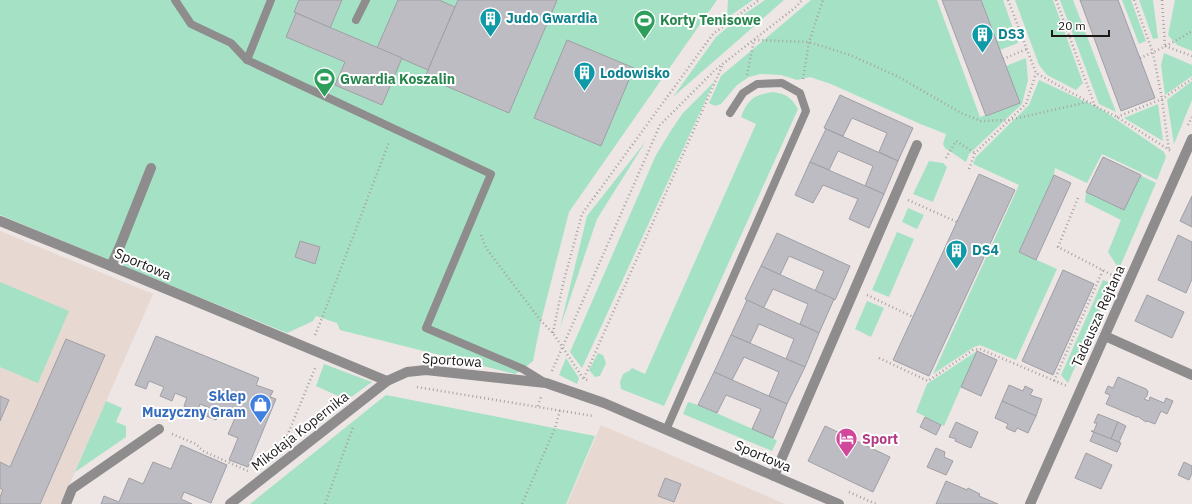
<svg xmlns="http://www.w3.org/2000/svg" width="1192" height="504" font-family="'IBM Plex Sans',sans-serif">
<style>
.built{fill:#e7d8d2}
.green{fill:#a5e2c5}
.building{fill:#bcbcc2;stroke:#9f9fa5}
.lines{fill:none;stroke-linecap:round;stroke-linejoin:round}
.path{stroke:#a7a1a0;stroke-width:2.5;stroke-dasharray:1 3;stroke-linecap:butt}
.lane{stroke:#8e8c8d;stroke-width:8}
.street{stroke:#8e8c8d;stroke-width:10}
.labels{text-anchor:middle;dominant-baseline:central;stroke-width:4;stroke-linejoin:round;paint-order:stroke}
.culture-label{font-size:14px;font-weight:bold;fill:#0d838f;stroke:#fff;text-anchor:start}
.leisure-label{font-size:14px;font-weight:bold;fill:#27864d;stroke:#fff;text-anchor:start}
.street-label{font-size:14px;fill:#1c1919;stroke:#fff}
.shop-label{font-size:14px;font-weight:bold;fill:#366cbe;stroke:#fff;text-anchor:end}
.hotel-label{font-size:14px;font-weight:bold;fill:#b23c85;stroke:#fff;text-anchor:start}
</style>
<rect width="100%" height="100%" fill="#ede6e4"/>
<g class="built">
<path d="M0,231L153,294L61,504H0Z"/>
<path d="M601,425L785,504H567Z"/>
</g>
<g class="green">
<path d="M0,0H717L569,212L541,321L533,361L523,369L515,374L340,330L337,323L316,316L313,321L287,333L118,264L125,249L120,246L109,260L0,215Z"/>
<path d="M728,0H753L727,18Z"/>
<path d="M765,0H784L673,97L716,37L740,17Z"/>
<path d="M811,0H937L980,117L1019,103L1006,66L1026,58L1028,80L1022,104L969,154L966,162L945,148L943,144L946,134L918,123L831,84L810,77L797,80L781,75L760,74L749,77L737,85L721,104L715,106L709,103L721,76Z"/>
<path d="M981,0H1003L1018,43L1000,50Z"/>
<path d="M1015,0H1053L1083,83L1076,90L1047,75L1039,65Z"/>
<path d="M1060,0H1073L1116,112L1099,104Z"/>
<path d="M1122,0H1131L1146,41L1139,44Z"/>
<path d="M1139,0H1153L1158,38L1153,39Z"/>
<path d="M1175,0H1192V51L1177,45L1168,35Z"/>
<path d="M1164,53L1192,65V76L1165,95L1161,65Z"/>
<path d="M1039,80L1101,109L1164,152L1166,157L1157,180L1102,154L1087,183L1055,168L1054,175L1019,252L1057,269L1016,360L980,345L974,347L933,374L1019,185L973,164L976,157L1029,105Z"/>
<path d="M1192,81V100L1174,144L1167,100Z"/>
<path d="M714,82L582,368L570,352L656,155L672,129L683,113Z"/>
<path d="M773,92C786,94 791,97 798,109L664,406L621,389L620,382L623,374L629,371L632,368L645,374L756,124L741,117C748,99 754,95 773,92Z"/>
<path d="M1158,104L1163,141L1124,118Z"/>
<path d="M646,141L597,219L560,328L587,216Z"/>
<path d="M1103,157L1156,183L1119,269L1108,252L1121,220L1085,202L1086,192Z"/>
<path d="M929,161L943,163L947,167L933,202L913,194Z"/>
<path d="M908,208L924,215L917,229L902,222Z"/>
<path d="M897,232L914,239L889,297L872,290Z"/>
<path d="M1103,280L1112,283L1068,383L1061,375Z"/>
<path d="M0,282L69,311L38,383L0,367Z"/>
<path d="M867,301L884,308L871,337L855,329Z"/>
<path d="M977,351L944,426L916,412L927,384Z"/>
<path d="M598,353L603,355L606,363L600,376L595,377L589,370Z"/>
<path d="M566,358L579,378L577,384L559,375Z"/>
<path d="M324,364L372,382L347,400L316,386Z"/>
<path d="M386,395L595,436L566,504H250Z"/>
<path d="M106,401L122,408L116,422L126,426V437L75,472Z"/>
<path d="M688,402L698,405L773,438L777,441L772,451L683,414Z"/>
</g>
<g class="building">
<path d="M299,0H342L330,28L294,12Z"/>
<path d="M398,0H439L455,7L428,70L377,48Z"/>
<path d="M458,0H557L509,113L425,77Z"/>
<path d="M942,0H981L1020,103L986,116Z"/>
<path d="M1080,0H1118L1155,98L1121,111Z"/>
<path d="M296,13L402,58L382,105L335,85L345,62L286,37Z"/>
<path d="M567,40L634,68L601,146L534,118Z"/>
<path d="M840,95L913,128L898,161L879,152L887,133L852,118L843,136L824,128Z"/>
<path d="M826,129L898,161L884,194L865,186L873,166L838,151L829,170L810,162Z"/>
<path d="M1103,157L1141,175L1124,210L1086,192Z"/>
<path d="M810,162L884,194L869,228L849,219L858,199L823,185L813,203L795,195Z"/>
<path d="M979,174L1015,190L929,376L893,360Z"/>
<path d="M1054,175L1071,183L1036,260L1019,252Z"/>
<path d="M1192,196V227L1180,221Z"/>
<path d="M777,233L850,266L835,300L815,291L824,271L789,256L780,275L761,266Z"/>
<path d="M1178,235L1192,242V279L1186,293L1158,280Z"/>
<path d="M300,241L320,247L315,264L295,257Z"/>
<path d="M761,266L834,299L819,333L800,324L808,304L773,289L763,309L745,299Z"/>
<path d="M1063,270L1094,284L1053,375L1022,361Z"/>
<path d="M1147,295L1184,312L1172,338L1135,321Z"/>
<path d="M747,300L819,333L805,367L786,359L794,339L759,324L750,343L731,335Z"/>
<path d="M731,335L805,367L787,404L769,396L779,372L744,357L732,380L714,372Z"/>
<path d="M156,336L259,378L256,385L273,391L270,397L276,399L248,467L229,460L238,438L228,434L235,418L220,411L216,420L206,416L210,408L200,404L197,412L184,406L187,398L175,393L172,401L160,396L164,387L149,381L146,389L135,385Z"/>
<path d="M66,339L105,355L40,504H0V497L3,490L0,488V462L10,467Z"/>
<path d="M977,351L997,360L981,396L961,387Z"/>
<path d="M714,372L787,404L773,438L752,429L761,409L726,395L717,413L698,405Z"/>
<path d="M1118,377L1146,389L1148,391L1147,396L1144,399L1149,401L1150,397L1164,403L1166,398L1173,401L1167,414L1161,411L1155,424L1147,421L1146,422L1137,416V417L1106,404L1110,395L1105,393L1108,386L1113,388Z"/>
<path d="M1009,385L1023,391L1025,386L1033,390L1030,395L1042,399L1036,416L1002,401Z"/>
<path d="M0,396L9,400L0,421Z"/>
<path d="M1002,401L1036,416L1028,433L1017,428L1015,432L1006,428L1008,424L995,418Z"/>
<path d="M1098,414L1118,422L1111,439L1091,431H1094L1097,423H1094Z"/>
<path d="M925,417L941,425L936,435L920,427Z"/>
<path d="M956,422L978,432L971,448L955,441L956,439L949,437Z"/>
<path d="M1118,422L1126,426L1119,442L1111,439Z"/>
<path d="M825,426L890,457L873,492L808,461Z"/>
<path d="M1094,432L1121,443L1117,452L1090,441Z"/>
<path d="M181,445L227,465L211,503L184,492L181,499L192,504H101L104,496L119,502L129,478L143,484L153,462L171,469Z"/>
<path d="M936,448L945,452L944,457L953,461L946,475L927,467Z"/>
<path d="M1086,453L1112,465L1101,489L1075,478Z"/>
<path d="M1184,462L1192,466V473L1189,480L1178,475Z"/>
<path d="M665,478L681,484L674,502L658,496Z"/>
<path d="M946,481L967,490L968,488L980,494L979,496L998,504H936Z"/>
</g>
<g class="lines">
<g class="path">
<path d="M1008,0L1036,73L1101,109L1117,117L1171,151"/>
<path d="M1056,0L1095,106"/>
<path d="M1134,0L1153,53L1162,99L1169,150"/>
<path d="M1162,0L1165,46"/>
<path d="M1165,46L1192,56"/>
<path d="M1140,58C1157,51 1176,41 1192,31"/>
<path d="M1003,59L1027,49"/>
<path d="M747,75L754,40L809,42L850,55L899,77L961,113L981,121L1009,120L1088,102"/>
<path d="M803,79L809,42L823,0"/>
<path d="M1117,117L1162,99L1192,79"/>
<path d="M1188,125L1192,117"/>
<path d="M946,158L956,141L975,153"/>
<path d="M969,169L975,153L1026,104L1036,73"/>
<path d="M1078,198L1058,247L1116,277"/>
<path d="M908,200L957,222"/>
<path d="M481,235L486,248L541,321L553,333L583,378L589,381"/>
<path d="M867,295L913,317"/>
<path d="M553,333L563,284L582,214L713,34L737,16L759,0"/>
<path d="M315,335L322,318L389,142"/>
<path d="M879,358L928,381L973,350L980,349L1067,386"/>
<path d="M552,371L660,125L715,70L797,6L802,0"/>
<path d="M584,378L723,64"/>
<path d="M1054,381L1103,270"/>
<path d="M417,387L593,416"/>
<path d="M538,406L541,397"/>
<path d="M172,434L196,444L203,451L248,471"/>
<path d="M286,443L285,441L316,366"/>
<path d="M849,492L876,504"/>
<path d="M325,504L353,427"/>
<path d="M522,504L555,428L560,410"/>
</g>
<g class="lane">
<path d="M175,0L191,24L231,43L247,60L491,174L426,328L523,369L544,382"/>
<path d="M356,20L366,0"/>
<path d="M247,60L271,0"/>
<path d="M666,430L806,111L800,93L782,83L757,84L743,93L730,113"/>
</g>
<g class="street">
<path d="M0,221L111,266L387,381"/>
<path d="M111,266L120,246L151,168"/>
<path d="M1105,336L1192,375"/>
<path d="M774,476L917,145"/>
<path d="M66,504L72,489L159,429"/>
<path d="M230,504L387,381L407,372L426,370L546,383L604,403L839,504"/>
<path d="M1030,504C1084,383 1138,260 1192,139"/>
</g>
</g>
<defs>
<symbol id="building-pin" viewBox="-11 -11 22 30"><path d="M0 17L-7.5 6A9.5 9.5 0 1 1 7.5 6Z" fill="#0f9aa8" stroke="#fff"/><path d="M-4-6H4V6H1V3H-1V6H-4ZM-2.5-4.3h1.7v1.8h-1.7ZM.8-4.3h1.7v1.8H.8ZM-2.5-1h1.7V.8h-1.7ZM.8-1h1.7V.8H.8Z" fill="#fff"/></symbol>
<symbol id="stadium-pin" viewBox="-11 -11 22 30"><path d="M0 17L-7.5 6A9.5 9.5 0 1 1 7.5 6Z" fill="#2e9e5b" stroke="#fff"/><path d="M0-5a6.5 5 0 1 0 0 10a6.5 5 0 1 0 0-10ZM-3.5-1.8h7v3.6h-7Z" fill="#fff"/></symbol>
<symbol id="shop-pin" viewBox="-11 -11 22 30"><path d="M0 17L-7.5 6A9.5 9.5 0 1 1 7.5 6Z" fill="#3f7fe0" stroke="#fff"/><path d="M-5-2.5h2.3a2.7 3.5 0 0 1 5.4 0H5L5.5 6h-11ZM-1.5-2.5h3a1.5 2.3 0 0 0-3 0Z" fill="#fff"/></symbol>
<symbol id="hotel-pin" viewBox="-11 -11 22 30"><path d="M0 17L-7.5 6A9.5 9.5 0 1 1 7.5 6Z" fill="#d1479c" stroke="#fff"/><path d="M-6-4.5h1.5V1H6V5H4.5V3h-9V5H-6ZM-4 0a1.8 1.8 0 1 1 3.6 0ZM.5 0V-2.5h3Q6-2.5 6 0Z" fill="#fff"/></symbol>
</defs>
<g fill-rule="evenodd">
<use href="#building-pin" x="478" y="6" width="25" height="34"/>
<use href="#stadium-pin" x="632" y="8" width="25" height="34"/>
<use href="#building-pin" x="970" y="22" width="25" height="34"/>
<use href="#building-pin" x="572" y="60" width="25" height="34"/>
<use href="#stadium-pin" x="312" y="66" width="25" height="34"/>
<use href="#building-pin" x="944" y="238" width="25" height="34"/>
<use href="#shop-pin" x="248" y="392" width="25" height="34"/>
<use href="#hotel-pin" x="834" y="426" width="25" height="34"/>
</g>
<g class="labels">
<g class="culture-label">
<text x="506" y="18">Judo Gwardia</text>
<text x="998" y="34">DS3</text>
<text x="600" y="73">Lodowisko</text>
<text x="972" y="250">DS4</text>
</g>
<g class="leisure-label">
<text x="660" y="20">Korty Tenisowe</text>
<text x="340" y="79">Gwardia Koszalin</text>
</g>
<g class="street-label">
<text transform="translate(143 264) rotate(23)">Sportowa</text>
<text transform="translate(1098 316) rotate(-66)">Tadeusza Rejtana</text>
<text transform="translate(452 360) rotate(4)">Sportowa</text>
<text transform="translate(300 431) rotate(-38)">Mikołaja Kopernika</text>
<text transform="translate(763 456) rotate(23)">Sportowa</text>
</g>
<g class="shop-label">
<text x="246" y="396">Sklep<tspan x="246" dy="16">Muzyczny Gram</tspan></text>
</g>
<g class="hotel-label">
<text x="862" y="439">Sport</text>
</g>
</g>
<path d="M1052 30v6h57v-6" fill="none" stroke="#1c1919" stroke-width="2"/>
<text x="1058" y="30" font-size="12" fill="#1c1919" stroke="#ffffff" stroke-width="3" paint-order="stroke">20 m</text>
</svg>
